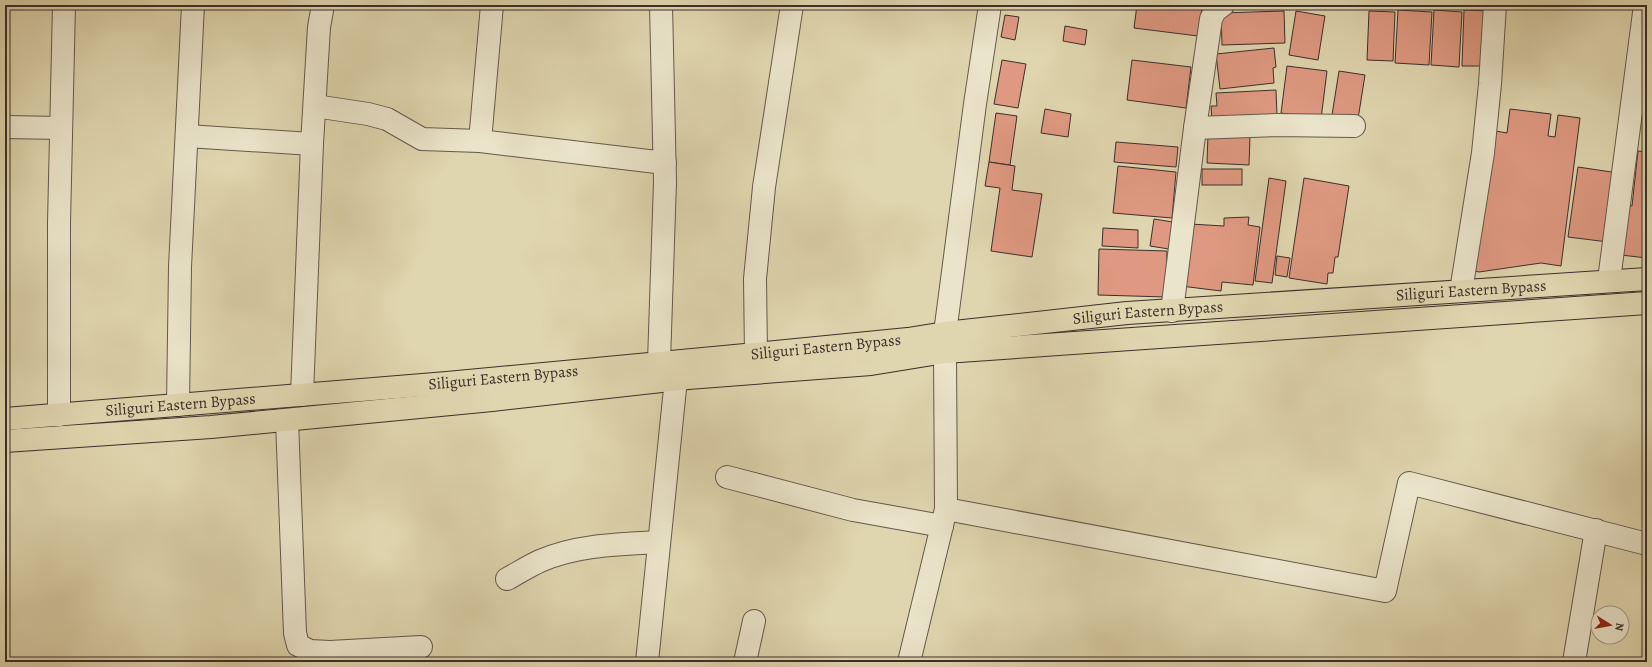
<svg xmlns="http://www.w3.org/2000/svg" width="1652" height="667" font-family="Alegreya,serif">
<style>
.building{fill:#df9982;stroke:#3c2f2b}
.lines{fill:none;stroke-linecap:round;stroke-linejoin:round}
.minor-casing{stroke:#65584c;stroke-width:24}
.major-casing{stroke:#3c2f2b;stroke-width:24}
.minor{stroke:#eae4ca;stroke-width:22}
.major{stroke:#dfd5ae;stroke-width:22}
.labels{text-anchor:middle;dominant-baseline:central;stroke-width:3;stroke-linejoin:round;paint-order:stroke}
.street-label{font-size:16px;fill:#3c2f2b;stroke:#eae4ca}
</style>
<rect width="100%" height="100%" fill="#dfd5ae"/>
<filter id="stains"><feTurbulence type="fractalNoise" baseFrequency=".005" numOctaves="4"/><feColorMatrix values="0 0 0 0 .2 0 0 0 0 .09 0 0 0 0 .02 0 0 0 .5 -.17"/></filter>
<radialGradient id="worn" r=".72"><stop offset=".6" stop-color="#630" stop-opacity="0"/><stop offset="1" stop-color="#630" stop-opacity=".3"/></radialGradient>
<g class="building">
<path d="M1137,5L1202,7L1198,36L1134,28Z"/>
<path d="M1398,10L1432,12L1429,65L1395,63Z"/>
<path d="M1434,10L1462,12L1459,67L1431,65Z"/>
<path d="M1464,10L1489,11L1487,66H1462Z"/>
<path d="M1284,11L1285,43L1222,45L1221,13Z"/>
<path d="M1296,11L1325,16L1318,60L1289,55Z"/>
<path d="M1369,11L1395,12L1393,61L1367,60Z"/>
<path d="M1005,15L1019,17L1015,40L1001,37Z"/>
<path d="M1065,26L1087,30L1085,45L1063,41Z"/>
<path d="M1274,48L1276,67L1273,68L1274,83L1220,89L1216,54Z"/>
<path d="M1002,60L1026,64L1018,108L994,104Z"/>
<path d="M1132,60L1191,67L1186,108L1127,100Z"/>
<path d="M1645,63H1647V118L1643,117Z"/>
<path d="M1287,66L1327,71L1321,119L1281,113Z"/>
<path d="M1339,71L1365,75L1358,119L1332,115Z"/>
<path d="M1276,90L1277,116L1212,120L1211,106H1217L1216,93Z"/>
<path d="M1045,109L1071,114L1068,137L1041,133Z"/>
<path d="M1510,109L1551,114L1548,136L1555,137L1558,115L1580,118L1561,266L1541,263L1479,272L1470,270L1490,130L1507,133Z"/>
<path d="M996,113L1017,116L1010,165L989,162Z"/>
<path d="M1208,134L1250,136L1249,165L1207,163Z"/>
<path d="M1116,142L1178,147L1176,167L1114,162Z"/>
<path d="M1638,151L1647,152V258L1621,255L1626,205L1632,206Z"/>
<path d="M989,162L1015,166L1012,190L1042,194L1032,257L991,251L1000,188L985,186Z"/>
<path d="M1118,166L1176,172L1172,218L1113,213Z"/>
<path d="M1578,167L1618,173L1608,242L1568,237Z"/>
<rect x="1202" y="169" width="40" height="16"/>
<path d="M1269,178L1286,181L1272,283L1255,281Z"/>
<path d="M1304,178L1349,186L1338,257H1335L1333,273H1328L1327,284L1289,278Z"/>
<path d="M1249,217L1248,225L1260,227L1253,285L1222,282L1221,291L1181,286L1190,224L1224,226V218Z"/>
<path d="M1154,219L1173,222L1169,249L1150,246Z"/>
<path d="M1103,228L1138,230V248L1102,246Z"/>
<path d="M1099,249L1167,251L1166,297L1098,295Z"/>
<path d="M1277,256L1290,258L1287,277L1275,275Z"/>
</g>
<g class="lines">
<defs>
<g id="minor">
<path d="M492,5L480,141L665,163"/>
<path d="M315,106L368,114L387,119L422,139L480,141"/>
<path d="M5,127L61,128"/>
<path d="M1195,128L1276,125L1354,126"/>
<path d="M187,136L312,144"/>
<path d="M1609,280L1645,5"/>
<path d="M1461,291L1483,153L1490,84L1495,5"/>
<path d="M1172,311L1195,128L1211,19L1215,11L1223,5"/>
<path d="M945,333L975,104L990,5"/>
<path d="M756,354L755,279L764,187L792,5"/>
<path d="M659,362L665,182L661,5"/>
<path d="M302,395L312,144L319,27L323,5"/>
<path d="M178,405L180,267L193,5"/>
<path d="M59,415V223L64,5"/>
<path d="M287,420L295,633L298,645L310,651L330,652L421,647"/>
<path d="M727,477L853,510L942,526"/>
<path d="M946,509L1385,591L1409,483L1647,544"/>
<path d="M507,579C518,573 529,566 540,561C576,545 620,544 659,542"/>
<path d="M647,662L676,379"/>
<path d="M745,662L754,621"/>
<path d="M909,662L946,509L945,352"/>
<path d="M1574,662L1596,530"/>
</g>
<g id="major">
<path id="s1" d="M5,419L447,383L756,354L908,339L945,333L1127,313L1647,279"/>
<path d="M5,441L211,427L492,400L688,378L871,364L945,352L1647,303"/>
</g>
</defs>
<use href="#minor" class="minor-casing"/>
<use href="#major" class="major-casing"/>
<use href="#minor" class="minor"/>
<use href="#major" class="major"/>
</g>
<g class="labels">
<g class="street-label">
<text stroke="none"><textPath href="#s1" startOffset="1472">Siliguri Eastern Bypass</textPath></text>
<text stroke="none"><textPath href="#s1" startOffset="1148">Siliguri Eastern Bypass</textPath></text>
<text stroke="none"><textPath href="#s1" startOffset="824">Siliguri Eastern Bypass</textPath></text>
<text stroke="none"><textPath href="#s1" startOffset="500">Siliguri Eastern Bypass</textPath></text>
<text stroke="none"><textPath href="#s1" startOffset="176">Siliguri Eastern Bypass</textPath></text>
</g>
</g>
<rect width="1652" height="667" fill="none" stroke="#dfd5ae" stroke-width="20"/>
<rect x="6" y="6" width="1640" height="655" fill="none" stroke="#3c2f2b" stroke-width="2"/>
<rect x="10" y="10" width="1632" height="647" fill="none" stroke="#3c2f2b"/>
<g transform="translate(1610 625) rotate(101)"><circle r="19" fill="#eae4ca" stroke="#a49c8a"/>
<path d="M0-3L7 15L0 10L-7 15Z" fill="#8f2418"/>
<text y="-6" font-size="11" font-weight="bold" text-anchor="middle" fill="#3c2f2b">N</text>
</g>
<rect width="100%" height="100%" filter="url(#stains)"/>
<rect width="100%" height="100%" fill="url(#worn)"/>
</svg>
